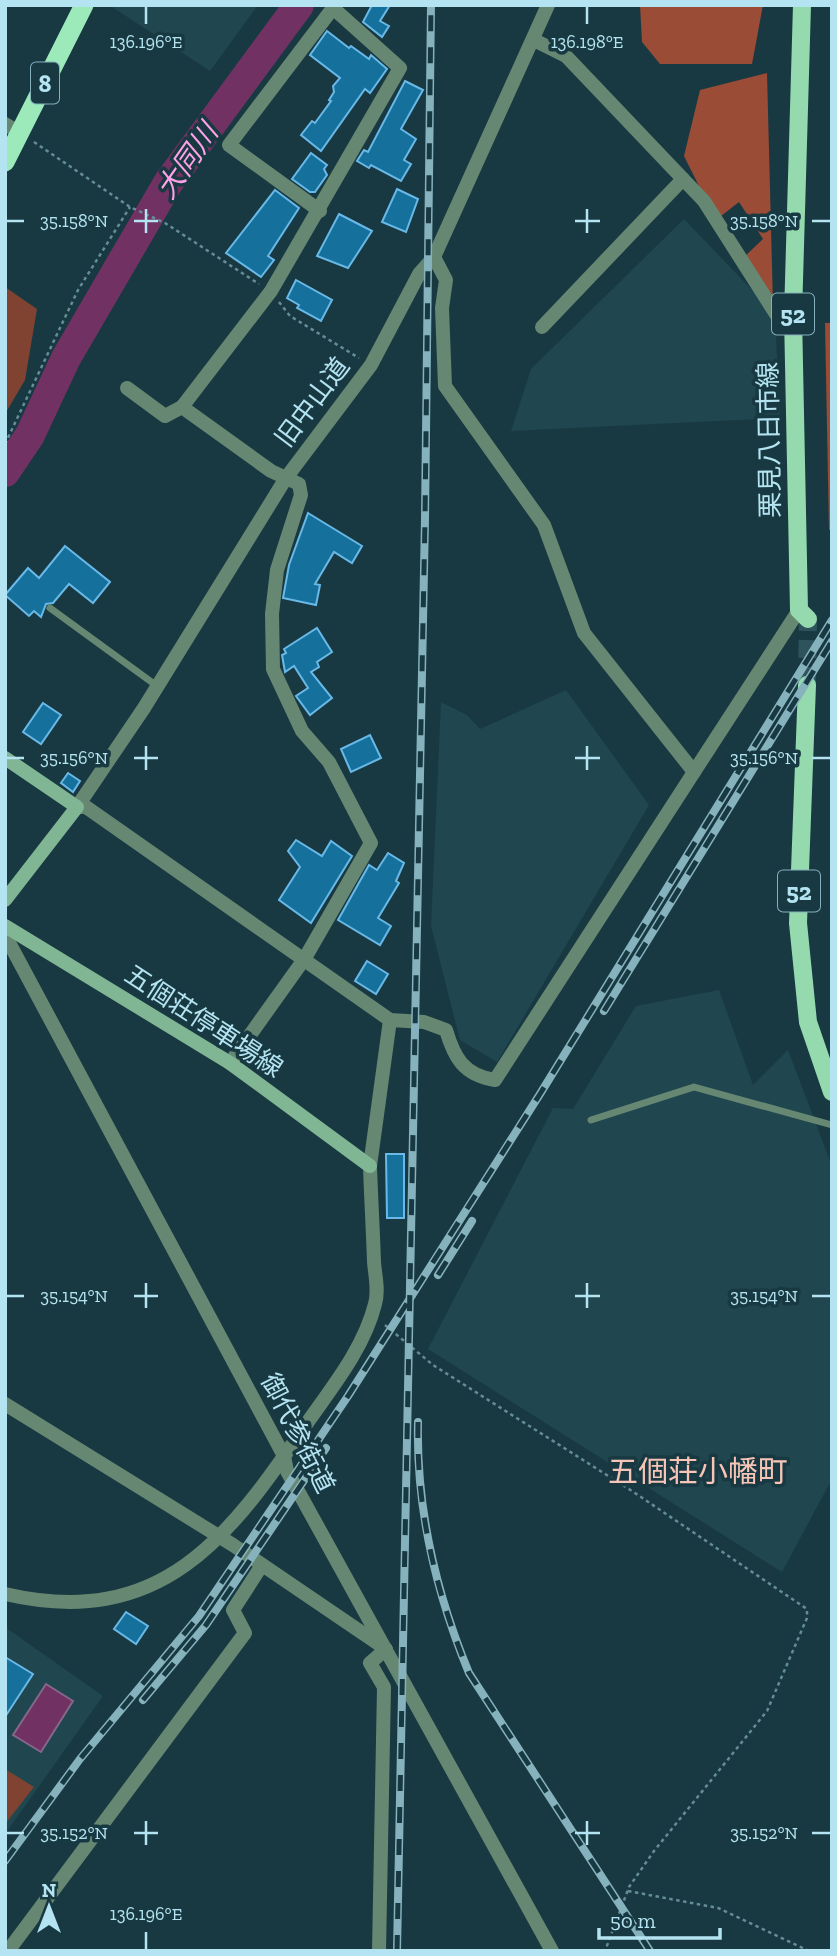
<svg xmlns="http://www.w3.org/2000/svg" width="837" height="1956" font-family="'Zilla Slab','Noto Sans JP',serif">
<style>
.built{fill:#20464f}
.green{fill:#804332}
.forest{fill:#9a4c36}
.water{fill:#713263;stroke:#85678e;stroke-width:2}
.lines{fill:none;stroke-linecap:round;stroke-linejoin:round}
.river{stroke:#713263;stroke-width:30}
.building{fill:#15709b;stroke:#69b9e8;stroke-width:2}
.primary-tunnel{stroke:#2f535c;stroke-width:18;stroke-dasharray:18 9;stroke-linecap:butt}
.path{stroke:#648d98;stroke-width:2.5;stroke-dasharray:3.5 3.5;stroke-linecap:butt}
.service{stroke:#668772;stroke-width:7}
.minor{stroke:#668772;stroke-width:14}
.tertiary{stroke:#668772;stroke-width:14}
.secondary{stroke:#80b694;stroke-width:14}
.primary{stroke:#94daae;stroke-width:18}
.trunk{stroke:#9ceaba;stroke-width:19}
.rail-casing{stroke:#86b2be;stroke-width:8}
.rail{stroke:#183942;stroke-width:5;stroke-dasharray:16;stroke-linecap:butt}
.ticks{fill:none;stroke:#b4e4f1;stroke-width:2.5}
.labels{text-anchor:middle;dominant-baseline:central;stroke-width:7;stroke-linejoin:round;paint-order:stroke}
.shield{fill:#183942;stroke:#85b1bc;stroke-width:2}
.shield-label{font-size:24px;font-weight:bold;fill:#b4e4f1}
.street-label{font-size:26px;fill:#b4e4f1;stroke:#183942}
.water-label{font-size:28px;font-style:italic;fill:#fea1e7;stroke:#183942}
.quarter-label{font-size:30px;fill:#f6c5b7;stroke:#183942}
.ticks-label{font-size:18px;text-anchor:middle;fill:#b4e4f1;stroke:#183942;stroke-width:7;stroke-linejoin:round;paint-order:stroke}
</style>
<rect width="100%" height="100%" fill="#183942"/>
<g class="built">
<path d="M109,5H258L210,71Z"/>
<path d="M684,219L775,314L780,418L511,431L531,369Z"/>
<path d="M566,690L649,805L497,1062L460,1040L431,926L441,702L467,715L480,729Z"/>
<path d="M719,990L753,1085L788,1050L832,1166V1479L782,1572L428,1349L553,1108L573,1109L636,1006Z"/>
<path d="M5,1627L103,1696L5,1834Z"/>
</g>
<g class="green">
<path d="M5,287L37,309L25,380L5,414Z"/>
<path d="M5,1769L34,1787L5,1824Z"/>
</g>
<g class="forest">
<path d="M640,5H763L752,64H660L642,42Z"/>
<path d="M767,73L773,305L742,259L763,239L739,202L716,220L684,156L700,90Z"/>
<path d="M825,323H832V530H829Z"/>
</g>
<path class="water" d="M46,1684L73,1701L41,1752L13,1735Z"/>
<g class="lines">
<path class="river" d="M5,472L30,435L66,358L168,183L299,5"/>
</g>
<g class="building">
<path d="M372,5H390L380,21L389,26L382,37L363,22Z"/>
<path d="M327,31L349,48L351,46L369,59L371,55L387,69L370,93L365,89L321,151L301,135L312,121L315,123L331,101L329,100L334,92L333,86L340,78L310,55Z"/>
<path d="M405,81L423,90L401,129L416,139L404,160L411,164L401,181L371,165L369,168L357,161L364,150L368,152Z"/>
<path d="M311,153L327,165L324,169L327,175L315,192H310L292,179Z"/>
<path d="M397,189L418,199L406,232L382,222Z"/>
<path d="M275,190L299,208L268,256L274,260L261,277L226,253Z"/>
<path d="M339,214L372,231L348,268L317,256Z"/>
<path d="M296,280L332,300L321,321L297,308L299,305L287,298Z"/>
<path d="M308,513L362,546L352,563L334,552L315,584L320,585L316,605L283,598L289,565Z"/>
<path d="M65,546L110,582L93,603L69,584L53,603L46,604L41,617L34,611L29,616L5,595L28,568L39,578Z"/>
<path d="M317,628L332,652L317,662L319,667L311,672L332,698L310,715L296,696L308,688L294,666L285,672L282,655L286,653L284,649Z"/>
<path d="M43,703L61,715L41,744L23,732Z"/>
<path d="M370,735L381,758L351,772L341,749Z"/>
<path d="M68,773L80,781L73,792L61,783Z"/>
<path d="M296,840L322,856L331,841L352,856L311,923L279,900L300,867L288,851Z"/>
<path d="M388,853L404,863L396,881L399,883L378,918L391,926L380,945L338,920L369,865L377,870Z"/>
<path d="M367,961L388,974L376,994L355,981Z"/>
<path d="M386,1154H404V1218H387Z"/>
<path d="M126,1612L148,1626L136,1644L114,1629Z"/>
<path d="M5,1657L33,1674L5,1717Z"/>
</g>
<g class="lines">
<path class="primary-tunnel" d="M807,685L808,619"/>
<g class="path">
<path d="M34,142L130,207L165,223L259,284"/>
<path d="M279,302L290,316L359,358"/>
<path d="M5,444L78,290L130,207"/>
<path d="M385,1325L433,1365L632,1491L807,1609V1618L767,1711L654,1851L629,1887L605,1951"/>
<path d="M628,1891L718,1908L809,1951"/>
</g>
<g class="service">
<path d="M50,608L157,686"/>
<path d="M591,1120L694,1087L832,1125"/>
</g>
<g class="minor">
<path d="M548,5L434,257L419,274L371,365L286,478L144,708L77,807H86L390,1020L424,1022L446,1030C454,1057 463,1075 495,1080L694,772"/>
<path d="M534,40L566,56L683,179L542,327"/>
<path d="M5,124L20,133"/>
<path d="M683,179L704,201L781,322L794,327"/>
<path d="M320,211L229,145L333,8"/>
<path d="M434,257L446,280L442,308L445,386L544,525L584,633L694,772L799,610"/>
<path d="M127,388L165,416L182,407"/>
<path d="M5,935L284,1456"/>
<path d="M230,1063L305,958L371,843L329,762L302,731L273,669L272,614L277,570L301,495L299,484L271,471L182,407L271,291L400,68L333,8L334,5"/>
<path d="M370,1166L390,1020"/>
<path d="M5,1404L233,1545L386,1649L370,1663L384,1687L379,1951"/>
<path d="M8,1951L245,1633L233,1610L262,1565"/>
</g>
<g class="tertiary">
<path d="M284,1456L287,1471L552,1951"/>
<path d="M5,1594C161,1630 229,1538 307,1423C333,1386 364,1348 375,1304C379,1291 375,1275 374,1262C373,1230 371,1198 370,1166"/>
</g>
<g class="secondary">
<path d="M5,758L77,807L5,900"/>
<path d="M5,926L230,1063L370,1166"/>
</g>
<g class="primary">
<path d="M802,5L793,315L799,610L808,619"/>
<path d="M807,685L798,923L808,1022L832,1092"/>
</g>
<path class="trunk" d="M5,162L84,5"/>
<defs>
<g id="rail">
<path d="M604,1011L832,641"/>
<path d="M438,1275L472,1221"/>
<path d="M418,1422C416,1510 436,1593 469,1673L650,1951"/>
<path d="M143,1700L206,1625L326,1448"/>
<path d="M5,1861L80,1759L199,1616L348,1396L540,1094L832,620"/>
<path d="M397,1951L425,519L431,5"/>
</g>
</defs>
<use href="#rail" class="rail-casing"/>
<use href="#rail" class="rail"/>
</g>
<path class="ticks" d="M146,7V24M587,7V24M146,209V233M587,209V233M7,221H24M134,221H158M575,221H600M812,221H830M146,746V770M587,746V770M7,758H24M134,758H158M575,758H600M812,758H830M146,1283V1308M587,1283V1308M7,1296H24M134,1296H158M575,1296H600M812,1296H830M146,1821V1845M587,1821V1845M7,1833H24M134,1833H158M575,1833H600M812,1833H830M146,1932V1949"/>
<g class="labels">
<g class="shield">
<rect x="31" y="62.5" width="28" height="41" rx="5"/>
<rect x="772" y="293.5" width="42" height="41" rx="5"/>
<rect x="778" y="870.5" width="42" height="41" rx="5"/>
</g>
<g class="shield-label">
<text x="45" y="83">8</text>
<text x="793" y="314">52</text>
<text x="799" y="891">52</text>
</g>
<g class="street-label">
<text transform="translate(312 402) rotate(-53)">旧中山道</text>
<text transform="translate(769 440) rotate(-91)">栗見八日市線</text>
<text transform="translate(204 1021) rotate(33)">五個荘停車場線</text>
<text transform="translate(298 1433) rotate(63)">御代参街道</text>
</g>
<g class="water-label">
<text transform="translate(187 161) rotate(-55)">大同川</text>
</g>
<g class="quarter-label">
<text x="698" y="1472">五個荘小幡町</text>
</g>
</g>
<g class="ticks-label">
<text x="146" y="48">136.196°E</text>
<text x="587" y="48">136.198°E</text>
<text x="74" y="227">35.158°N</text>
<text x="764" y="227">35.158°N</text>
<text x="74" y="764">35.156°N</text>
<text x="764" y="764">35.156°N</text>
<text x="74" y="1302">35.154°N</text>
<text x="764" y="1302">35.154°N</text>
<text x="74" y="1839">35.152°N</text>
<text x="764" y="1839">35.152°N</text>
<text x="146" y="1920">136.196°E</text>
</g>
<rect width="837" height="1956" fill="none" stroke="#b4e4f1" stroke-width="14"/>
<g transform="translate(49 1907)" stroke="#183942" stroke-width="5" paint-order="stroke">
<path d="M0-5L12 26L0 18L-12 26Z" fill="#b4e4f1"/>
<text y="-10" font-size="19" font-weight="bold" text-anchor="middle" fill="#b4e4f1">N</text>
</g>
<path d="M599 1928v10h121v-10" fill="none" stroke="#b4e4f1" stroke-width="3.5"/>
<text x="610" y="1928" font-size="21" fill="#b4e4f1" stroke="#183942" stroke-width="5" paint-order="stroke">50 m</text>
</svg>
